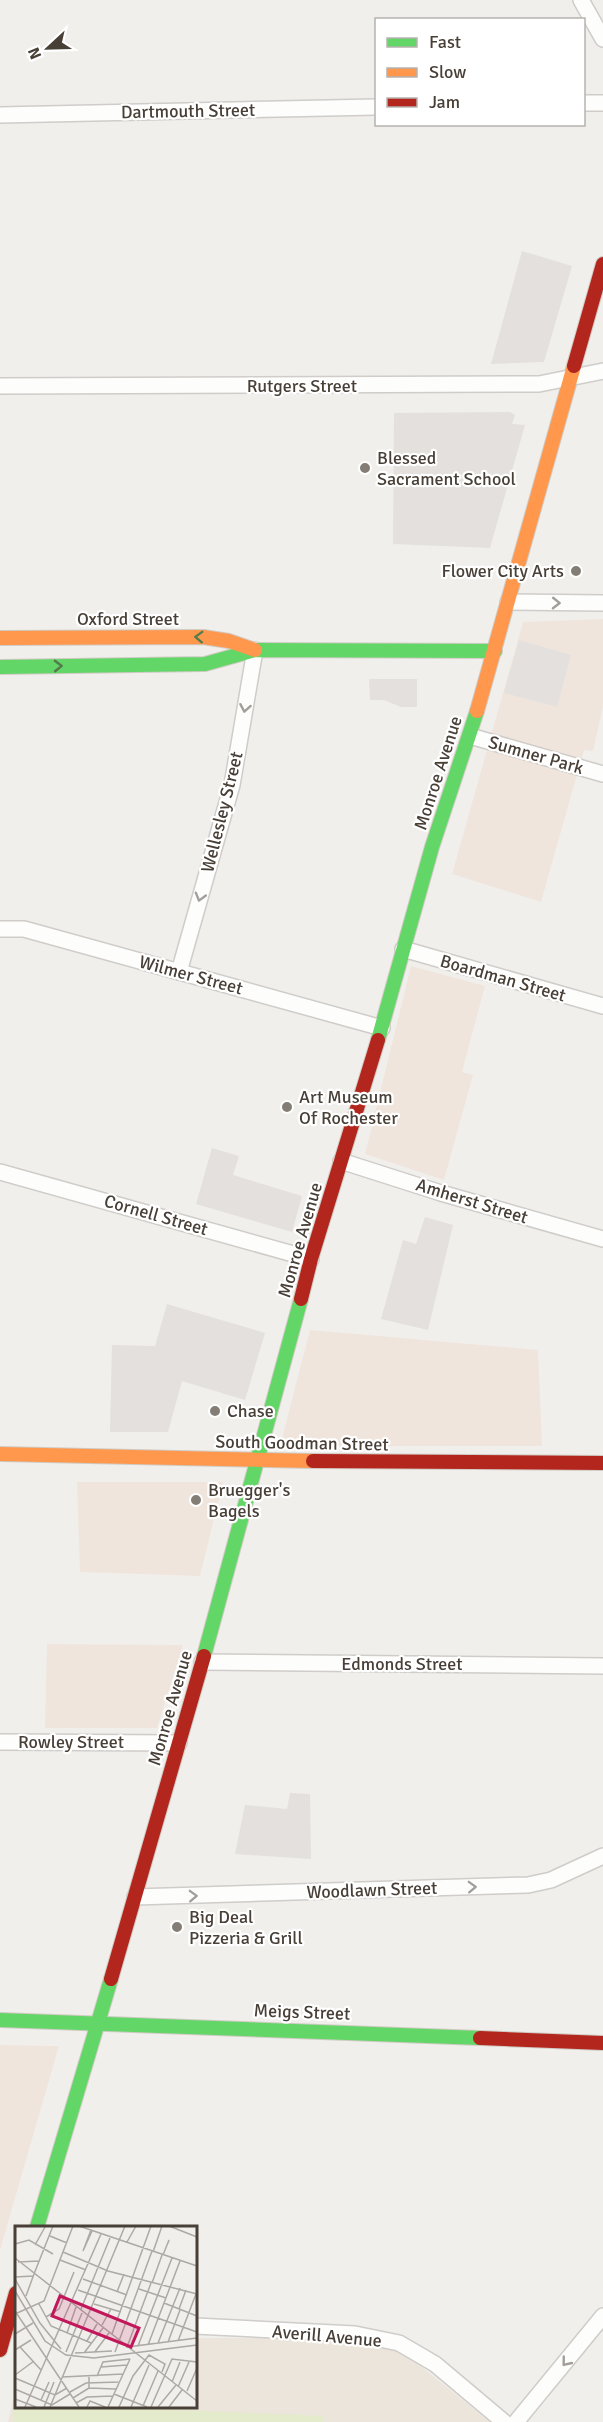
<svg xmlns="http://www.w3.org/2000/svg" width="603" height="2422" font-family="Signika,sans-serif">
<style>
.commercial{fill:#f0e5dc}
.education{fill:#ece5db}
.park{fill:#e3ebcc}
.parking{fill:#e3e0dd}
.lines{fill:none;stroke-linecap:round;stroke-linejoin:round}
.street-casing{stroke:#cfccc9;stroke-width:18}
.fast-casing{stroke:#d0cbc3;stroke-width:16}
.slow-casing{stroke:#d0cbc3;stroke-width:16}
.jam-casing{stroke:#d0cbc3;stroke-width:16}
.street{stroke:#fdfdfc;stroke-width:15}
.fast{stroke:#63d668;stroke-width:14}
.slow{stroke:#ff974d;stroke-width:14}
.jam{stroke:#b3261e;stroke-width:14}
.oneway{stroke:#a29e9a}
.oneway2{stroke:#537b4b}
.poi-dot{fill:#837d76;stroke:#fff;stroke-width:2}
.labels{text-anchor:middle;dominant-baseline:central;stroke-width:4.5;stroke-linejoin:round;paint-order:stroke}
.street-label{font-size:18px;fill:#483f37;stroke:#fff}
.poi-label{font-size:18px;fill:#483f37;stroke:#fff;text-anchor:start}
.inset-road{fill:none;stroke:#ada9a4;stroke-width:1.5}
.view{fill:#c2185b;fill-opacity:0.15;stroke:#c2185b;stroke-width:3}
.inset-edge{fill:none;stroke:#483f37;stroke-width:3}
</style>
<rect width="100%" height="100%" fill="#f1efec"/>
<g class="commercial">
<path d="M603,619V707L593,751L584,750L541,902L452,874L523,622Z"/>
<path d="M411,966L485,986L462,1072L473,1075L444,1180L365,1154Z"/>
<path d="M310,1330L538,1350L542,1446H280Z"/>
<path d="M77,1482H223L200,1576L80,1572Z"/>
<path d="M47,1644L183,1645L157,1728H45Z"/>
<path d="M0,2045L59,2046L0,2250Z"/>
</g>
<path class="education" d="M195,2338H338L382,2345L408,2356L490,2422H8L16,2386V2406H195Z"/>
<path class="park" d="M14,2403L16,2406H81L323,2416V2422H13Z"/>
<g class="parking">
<path d="M522,251L572,266L544,362L491,364Z"/>
<path d="M510,412L515,415L512,424L525,425L490,548L393,544L394,413Z"/>
<path d="M519,640L571,655L557,707L504,693Z"/>
<path d="M369,679H417V707H401L384,700H370Z"/>
<path d="M212,1148L239,1156L233,1175L302,1196L292,1232L196,1204Z"/>
<path d="M425,1217L453,1225L428,1330L381,1319L403,1240L416,1244Z"/>
<path d="M167,1304L265,1333L245,1400L182,1381L168,1432H110L112,1345L155,1346Z"/>
<path d="M290,1793L310,1794L311,1859L235,1854L245,1805L287,1809Z"/>
</g>
<g class="lines">
<defs>
<g id="street">
<path d="M581,0L603,39"/>
<path d="M584,103H603"/>
<path d="M0,115L376,107"/>
<path d="M0,386L539,384L603,371"/>
<path d="M508,602L603,603"/>
<path d="M470,736L603,774"/>
<path d="M0,929H24L382,1028"/>
<path d="M403,949L603,1006"/>
<path d="M179,972L232,785L255,650"/>
<path d="M341,1161L441,1193L603,1239"/>
<path d="M0,1172L311,1259"/>
<path d="M202,1662L603,1666"/>
<path d="M0,1742L179,1743"/>
<path d="M135,1897L528,1885L551,1880L603,1856"/>
<path d="M195,2326L355,2334L399,2343L435,2364L504,2422"/>
<path d="M516,2422L603,2316"/>
</g>
<g id="fast">
<path d="M0,667L205,664L255,650L495,651"/>
<path d="M378,1040L432,847L477,711"/>
<path d="M204,1656L301,1299"/>
<path d="M0,2020L480,2038"/>
<path d="M37,2227L111,1979"/>
</g>
<g id="slow">
<path d="M0,638L203,637L229,641L255,650"/>
<path d="M477,711L574,366"/>
<path d="M0,1454L313,1461"/>
</g>
<g id="jam">
<path d="M574,366L603,264"/>
<path d="M301,1299L311,1259L378,1040"/>
<path d="M313,1461L603,1463"/>
<path d="M111,1979L204,1656"/>
<path d="M480,2038L603,2043"/>
<path d="M0,2350L16,2293"/>
</g>
</defs>
<use href="#street" class="street-casing"/>
<use href="#fast" class="fast-casing"/>
<use href="#slow" class="slow-casing"/>
<use href="#jam" class="jam-casing"/>
<use href="#street" class="street"/>
<use href="#fast" class="fast"/>
<use href="#slow" class="slow"/>
<use href="#jam" class="jam"/>
</g>
<defs><path id="oneway-chevron" d="M-2-3.5L2.5 0L-2 3.5" fill="none" stroke-width="1.6" stroke-linecap="round" stroke-linejoin="round" transform="scale(1.5)"/></defs>
<g class="oneway">
<use href="#oneway-chevron" transform="translate(556 603) rotate(1)"/>
<use href="#oneway-chevron" transform="translate(245 708) rotate(100)"/>
<use href="#oneway-chevron" transform="translate(200 897) rotate(106)"/>
<use href="#oneway-chevron" transform="translate(472 1887) rotate(-2)"/>
<use href="#oneway-chevron" transform="translate(193 1896) rotate(-2)"/>
<use href="#oneway-chevron" transform="translate(566 2362) rotate(129)"/>
</g>
<g class="oneway2">
<use href="#oneway-chevron" transform="translate(199 637) rotate(-178)"/>
<use href="#oneway-chevron" transform="translate(58 666) rotate(-1)"/>
</g>
<g class="poi-dot">
<circle cx="365" cy="468" r="6"/>
<circle cx="576" cy="571" r="6"/>
<circle cx="287" cy="1107" r="6"/>
<circle cx="215" cy="1411" r="6"/>
<circle cx="196" cy="1500" r="6"/>
<circle cx="177" cy="1927" r="6"/>
</g>
<g class="labels">
<g class="street-label">
<text transform="translate(188 111) rotate(-1)">Dartmouth Street</text>
<text x="302" y="386">Rutgers Street</text>
<text x="128" y="619">Oxford Street</text>
<text transform="translate(536 755) rotate(16)">Sumner Park</text>
<text transform="translate(438 773) rotate(-72)">Monroe Avenue</text>
<text transform="translate(222 812) rotate(-76)">Wellesley Street</text>
<text transform="translate(191 975) rotate(15)">Wilmer Street</text>
<text transform="translate(503 978) rotate(16)">Boardman Street</text>
<text transform="translate(472 1201) rotate(17)">Amherst Street</text>
<text transform="translate(156 1215) rotate(16)">Cornell Street</text>
<text transform="translate(300 1240) rotate(-74)">Monroe Avenue</text>
<text transform="translate(302 1443) rotate(1)">South Goodman Street</text>
<text x="402" y="1664">Edmonds Street</text>
<text transform="translate(170 1708) rotate(-74)">Monroe Avenue</text>
<text x="71" y="1742">Rowley Street</text>
<text transform="translate(372 1890) rotate(-2)">Woodlawn Street</text>
<text transform="translate(302 2012) rotate(2)">Meigs Street</text>
<text transform="translate(327 2336) rotate(5)">Averill Avenue</text>
</g>
<g class="poi-label">
<text x="377" y="458">Blessed<tspan x="377" dy="21">Sacrament School</tspan></text>
<text x="564" y="571" text-anchor="end">Flower City Arts</text>
<text x="299" y="1097">Art Museum<tspan x="299" dy="21">Of Rochester</tspan></text>
<text x="227" y="1411">Chase</text>
<text x="208" y="1490">Bruegger's<tspan x="208" dy="21">Bagels</tspan></text>
<text x="189" y="1917">Big Deal<tspan x="189" dy="21">Pizzeria &amp; Grill</tspan></text>
</g>
</g>
<g transform="translate(15 2226)">
<rect width="182" height="182" fill="#f1efec"/>
<path class="inset-road" d="M64,0L182,40M154,0L182,11M76,4L68,25L77,5M35,10L52,17M112,16L121,0M0,18L14,14L38,28M20,19L30,1M48,26L93,45L182,68M138,26L147,0M148,29L154,14L153,17M0,32L182,175M45,34L71,44M3,36L24,35M19,48L38,0M0,51L18,50M0,53L25,97L46,123M68,53L112,69M136,57L112,121L182,112M137,57L147,29M124,63L151,72M63,64L182,106M0,65L30,115L51,129L79,132L182,119M102,66L109,48M11,70L19,48M149,77L182,90M24,78L36,100L76,117M79,78L106,86M66,83L95,12M164,83L171,64M0,85L64,181M0,88L29,75L58,0M31,91L44,83L59,46M87,99L96,83M52,107L61,81M0,108L18,97M97,108L136,0M72,115L82,98M163,115L181,68M153,116L165,84M143,117L165,62M133,119L165,35M123,120L157,32M5,121L26,144M0,124L16,114M51,126L67,87M100,126L137,25M60,127L97,125M69,127L88,102M79,127L94,107M86,141L112,139M0,149L19,135M82,150L88,136L115,133M47,151L108,148M0,152L40,169L52,162M157,156L165,136M163,161L174,136M74,162L101,163M0,163L37,179L55,168M172,165L182,142M55,166L71,157L105,156M99,168L132,181M58,172L74,162V151M0,173L21,181M26,174L34,156M61,177L72,171L98,170M128,180L143,145M10,181L86,8M29,181L39,156M35,181L110,0M72,181L75,175L90,181M93,181L115,133M104,181L118,150L134,129L150,138L147,146M116,181L134,139M136,181L157,133L182,136M143,181L161,159M154,181L167,164"/>
<path class="view" d="M45,70L124,102L116,121L37,90Z"/>
<rect width="182" height="182" class="inset-edge"/>
</g>
<rect x="375" y="18" width="210" height="108" fill="#ffffff" stroke="#b6b2af" stroke-width="1.5"/>
<rect x="387" y="38" width="30" height="9" fill="#63d668" stroke="#b6b2af" stroke-width="1.5"/>
<text x="429" y="48" font-size="18" fill="#483f37">Fast</text>
<rect x="387" y="68" width="30" height="9" fill="#ff974d" stroke="#b6b2af" stroke-width="1.5"/>
<text x="429" y="78" font-size="18" fill="#483f37">Slow</text>
<rect x="387" y="98" width="30" height="9" fill="#b3261e" stroke="#b6b2af" stroke-width="1.5"/>
<text x="429" y="108" font-size="18" fill="#483f37">Jam</text>
<g transform="translate(48 48) rotate(248)" stroke="#ffffff" stroke-width="4.5" paint-order="stroke">
<path d="M0-4.5L10 22L0 15L-10 22Z" fill="#483f37"/>
<text y="-9" font-size="16" font-weight="bold" text-anchor="middle" fill="#483f37">N</text>
</g>
</svg>
